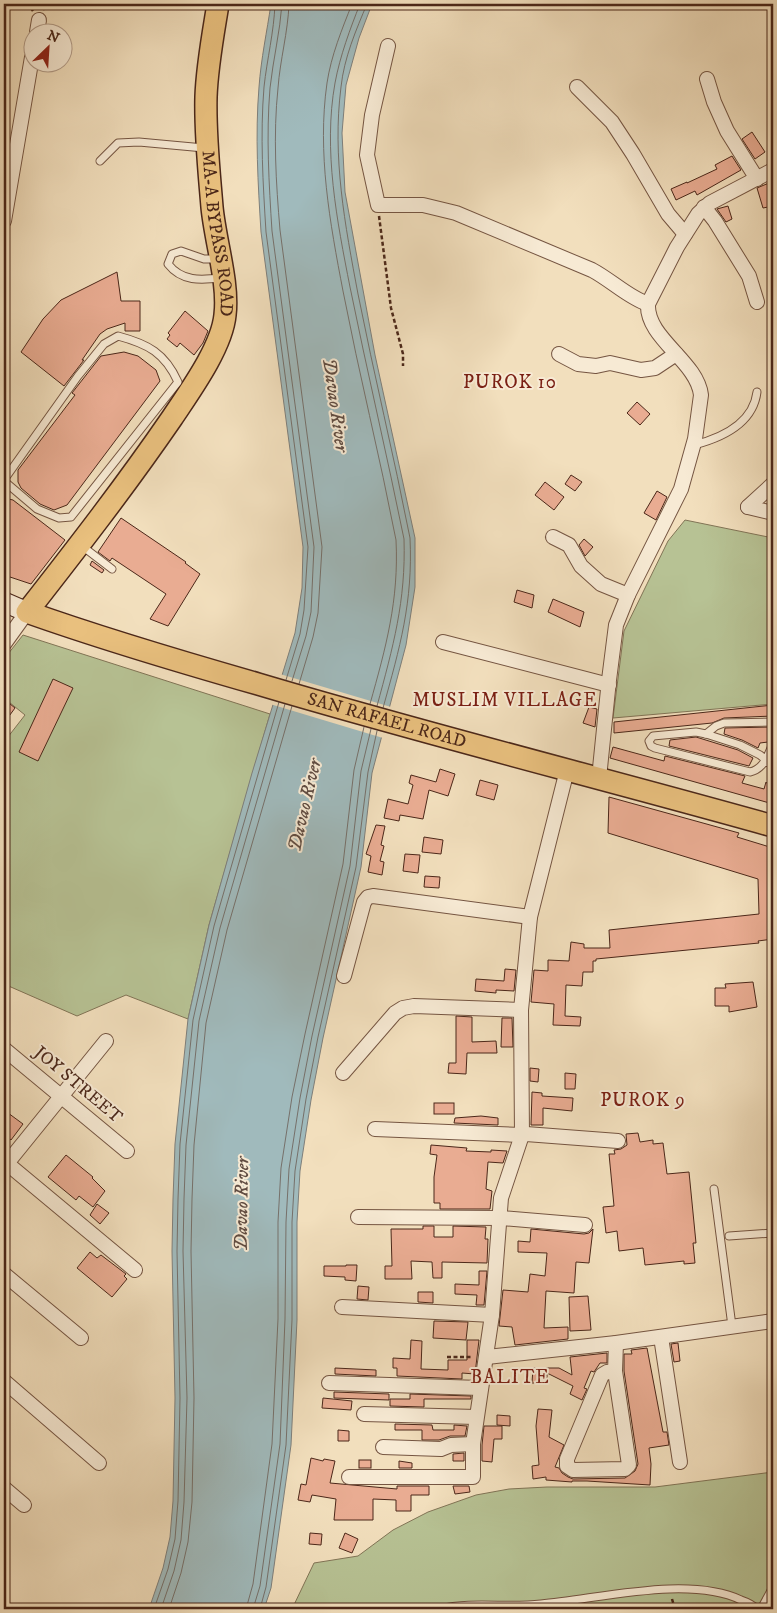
<svg xmlns="http://www.w3.org/2000/svg" width="777" height="1613" font-family="'IM FELL DW Pica',serif">
<style>
.green{fill:#b7c294;stroke:#817456}
.water{fill:#a0babc;stroke:#7e7f7b}
.pier{fill:#f2dfbd}
.lines{fill:none;stroke-linecap:round;stroke-linejoin:round}
.shore{stroke:#76706a;stroke-width:1}
.building{fill:#e9ac92;stroke:#4b2719}
.lane-casing{stroke:#755542;stroke-width:9}
.street-casing{stroke:#755542;stroke-width:16}
.secondary-casing{stroke:#4b2719;stroke-width:21}
.primary-casing{stroke:#4b2719;stroke-width:24}
.path{stroke:#4b2719;stroke-width:2.5;stroke-dasharray:4 2.5;stroke-linecap:butt}
.lane{stroke:#f7ead4;stroke-width:7}
.street{stroke:#f7ead4;stroke-width:14}
.secondary{stroke:#f7ead4;stroke-width:19}
.primary{stroke:#e9c07e;stroke-width:21}
.labels{text-anchor:middle;dominant-baseline:central;stroke-width:4;stroke-linejoin:round;paint-order:stroke}
.street-label{font-size:18px;fill:#4b2719;stroke:#f7ead4}
.neighbourhood-label{font-size:19px;letter-spacing:1px;fill:#7a1f14;stroke:#f7ead4}
.water-label{font-size:19px;font-style:italic;fill:#604c42;stroke:#f7ead4}
</style>
<rect width="100%" height="100%" fill="#f2dfbd"/>
<filter id="stains"><feTurbulence type="fractalNoise" baseFrequency=".004" numOctaves="4"/><feColorMatrix values="0 0 0 0 .2 0 0 0 0 .09 0 0 0 0 .02 0 0 0 .5 -.17"/></filter>
<radialGradient id="worn" r=".72"><stop offset=".6" stop-color="#630" stop-opacity="0"/><stop offset="1" stop-color="#630" stop-opacity=".3"/></radialGradient>
<g class="green">
<path d="M685,520L773,538V704L613,718L624,631L668,541Z"/>
<path d="M23,635L270,714L209,925L188,1019L126,995L77,1016L4,984V742L25,715L4,698V659Z"/>
<path d="M773,1472V1609H292L314,1563L358,1556L393,1530L428,1512L476,1495L509,1489L547,1487H655Z"/>
</g>
<path class="water" d="M271,4H372L359,38L346,85L342,133L345,192L375,355L415,538V587L406,645L372,773L361,867L323,1038L311,1100L300,1171L297,1222V1320L291,1445L271,1588L264,1609H149L163,1568L170,1537L173,1501L175,1398L172,1251L173,1199L175,1144L188,1019L209,925L252,773L295,633L302,588L303,547L261,232C258,184 255,135 259,87C261,59 267,31 271,4Z"/>
<path class="pier" d="M280,674L391,707L383,738L270,704Z"/>
<g class="lines">
<g class="shore">
<path d="M275,4C274,32 267,59 264,87C260,135 263,184 266,232L308,547L304,610L300,634L286,680"/>
<path d="M282,4C280,32 273,60 270,88C266,136 269,184 272,231L314,547L311,612L306,636L292,681"/>
<path d="M289,4C288,32 280,60 278,88C273,135 276,183 280,230L322,547L318,613L313,637L299,684"/>
<path d="M352,4C342,29 331,56 327,83C317,153 330,223 343,291C359,374 380,457 396,540C399,600 386,647 370,704"/>
<path d="M360,4C350,29 340,56 335,83C323,150 337,221 350,287C367,371 387,455 404,539C406,601 393,647 377,706"/>
<path d="M367,4C356,30 344,58 341,87C332,157 345,225 358,294C374,375 394,456 410,538C413,602 400,647 383,708"/>
<path d="M154,1609L168,1569L175,1539L178,1501L180,1398L177,1251L178,1199L180,1144L193,1020L214,926L279,702"/>
<path d="M161,1609L174,1571L181,1540L184,1502L187,1398L183,1251L184,1199L186,1145L199,1021L220,928L285,704"/>
<path d="M169,1609L181,1573L188,1542L192,1502L194,1398L191,1251L192,1199L194,1145L206,1023L227,930L292,706"/>
<path d="M246,1609L253,1584L272,1444L278,1319V1222L281,1168L292,1097L305,1034L343,864L354,770L364,727"/>
<path d="M253,1609L260,1586L280,1444L285,1319L286,1222L289,1169L300,1098L312,1036L350,866L361,771L371,729"/>
<path d="M260,1609L266,1587L286,1445L292,1320V1222L295,1171L306,1099L318,1037L356,867L368,772L377,731"/>
</g>
</g>
<g class="building">
<path d="M752,132L765,152L755,159L742,139Z"/>
<path d="M732,156L741,170L697,195L695,191L676,200L671,189L687,182V183L717,169L715,165Z"/>
<path d="M769,183L773,198V206L763,208L757,188Z"/>
<path d="M728,206L732,219L726,222L717,209Z"/>
<path d="M117,272L121,301H140V331H125V323L107,329L100,334L82,360H84L64,386L21,352L43,319L61,300Z"/>
<path d="M185,311L208,331L203,343L194,355L180,343L177,347L167,339L170,335L168,333Z"/>
<path d="M124,352L138,356L156,370L160,381L67,505L54,510L40,504L21,488L18,482V470L75,395L72,393L101,356Z"/>
<path d="M637,402L650,414L640,425L627,413Z"/>
<path d="M571,475L582,482L575,491L565,484Z"/>
<path d="M545,482L564,497L554,510L535,495Z"/>
<path d="M657,491L667,497L656,520L644,513Z"/>
<path d="M4,498L13,500L65,540L31,584L4,575Z"/>
<path d="M121,518L186,562L185,563L200,574L168,626L150,619L166,594L112,558L110,561L98,552Z"/>
<path d="M584,539L593,547L585,556L579,545Z"/>
<path d="M92,561L104,570L102,573L90,565Z"/>
<path d="M517,590L534,595L532,608L514,602Z"/>
<path d="M553,599L584,612L580,627L548,612Z"/>
<path d="M53,679L73,688L38,761L19,752Z"/>
<path d="M4,699L15,708L4,723Z"/>
<path d="M773,705V716L724,718L712,723L614,733V722Z"/>
<path d="M589,707L597,709L595,727L583,723Z"/>
<path d="M771,727L772,738L768,742L760,743L758,748L742,740L724,734L725,728Z"/>
<path d="M696,737L738,750L753,758L749,766L669,746L670,740Z"/>
<path d="M613,747L664,761L665,756L745,776L742,783L764,789L766,782L773,791V804L610,758Z"/>
<path d="M440,769L455,774L448,796L429,790L423,819L400,815L399,821L384,818L388,799L408,804L413,785L409,783L411,775L436,782Z"/>
<path d="M480,780L498,785L494,800L476,795Z"/>
<path d="M609,797L739,833L737,837L773,848V939L758,941L759,943L596,959V961H593V972H583L582,986L566,985L565,1016L581,1017L580,1026L553,1025L554,1004L531,1002L534,970L548,971V960L569,961L571,942L584,944V948H610L609,930L759,914L758,879L608,833Z"/>
<path d="M376,825L385,826L381,845L384,846L380,861L384,862L382,875L368,872L371,856L366,854Z"/>
<path d="M424,837L443,840L441,854L422,852Z"/>
<path d="M405,854L420,855L418,873L403,871Z"/>
<path d="M425,876L440,877L439,888L424,887Z"/>
<path d="M505,969L516,970L514,991L496,990V993L475,991L476,979L504,981Z"/>
<path d="M753,982L757,1007L729,1012V1006H715V988H726L725,984Z"/>
<path d="M456,1016L472,1017V1042L496,1041L497,1053H467L466,1074L448,1073L449,1063H456Z"/>
<path d="M502,1018H512L513,1047H501Z"/>
<path d="M530,1068L539,1069L538,1082L530,1081Z"/>
<path d="M565,1073L576,1074L575,1089H565Z"/>
<path d="M532,1092L542,1093V1096L573,1098L572,1111L543,1108V1125H531Z"/>
<rect x="434" y="1103" width="20" height="11"/>
<path d="M4,1110L23,1124L11,1140L4,1134Z"/>
<path d="M481,1116L498,1118V1125L454,1123L455,1118Z"/>
<path d="M638,1133L640,1142L653,1140V1144L663,1143L667,1174L689,1172L696,1243H693L695,1263L684,1264V1261L645,1265L643,1248L619,1251L617,1231L606,1233L603,1207L614,1206L609,1154H615L614,1150L621,1149L627,1145L626,1134Z"/>
<path d="M431,1145L467,1148L466,1151L491,1152V1150L507,1151L503,1163L488,1162L486,1189L492,1191L490,1209H440V1203H434V1177L437,1155L430,1154Z"/>
<path d="M66,1155L93,1177L92,1178L105,1191L93,1207L79,1196L76,1200L48,1177Z"/>
<path d="M97,1204L109,1213L100,1224L90,1215Z"/>
<path d="M423,1226H434V1237H453V1226L486,1227L485,1239H488L487,1263L442,1262V1278H433L432,1262L411,1261L412,1279H385V1266H392L391,1229H423Z"/>
<path d="M531,1229L584,1234L589,1233L593,1229L589,1263L576,1262L574,1293L546,1291L544,1328L568,1327V1339L515,1345L512,1327L499,1326L503,1290L528,1292L530,1274L545,1276L547,1253L518,1252V1241L530,1242Z"/>
<path d="M90,1252L97,1258L101,1255L126,1274L124,1276L127,1279L112,1297L77,1268Z"/>
<path d="M346,1265H357L356,1281L345,1280V1277L324,1276V1266H346Z"/>
<path d="M479,1271H487L484,1305H476L477,1295L455,1294V1284L479,1285Z"/>
<path d="M358,1286L369,1287L368,1300L357,1299Z"/>
<path d="M418,1292H433V1303L418,1302Z"/>
<path d="M588,1296L591,1330L570,1331L569,1297Z"/>
<path d="M434,1321L468,1322L466,1340L433,1338Z"/>
<path d="M411,1340L422,1341L421,1369L448,1370V1360H467V1340H479L475,1374L462,1373V1379L397,1376V1368H393V1358L410,1359Z"/>
<path d="M678,1343L680,1361L674,1362L671,1344Z"/>
<path d="M647,1348L663,1432H667L669,1445L649,1448L651,1464L650,1485L587,1481H572V1482L546,1480V1477L533,1479L532,1466L539,1465L536,1426L538,1409L552,1410L549,1437L564,1445L555,1467L559,1468L562,1473L568,1477L573,1479L625,1478L635,1471L638,1464L624,1371V1354H632L631,1350Z"/>
<path d="M607,1353V1363H600L594,1372L591,1371L584,1388L587,1389L582,1400L570,1394L573,1386L547,1373V1383H532L533,1368H559L572,1375L570,1357Z"/>
<path d="M335,1368L376,1370V1376L335,1374Z"/>
<path d="M334,1392L389,1394V1400L334,1398Z"/>
<path d="M410,1394L471,1396V1399H424V1407L390,1406V1399H410Z"/>
<path d="M323,1398L352,1401L351,1410L322,1408Z"/>
<path d="M497,1415L510,1416V1426L497,1425Z"/>
<path d="M395,1424L432,1425L433,1430H454V1425L467,1426L465,1436H450L439,1440H422V1430H395Z"/>
<path d="M484,1426H502V1439H494L492,1462L482,1461V1445Z"/>
<path d="M338,1430L349,1431V1441H338Z"/>
<path d="M464,1453V1461H453V1454Z"/>
<path d="M311,1458L323,1461L324,1459L335,1461L330,1483L397,1489V1486H429V1495H411V1511H396V1500L373,1499V1520H334L336,1499L312,1495L310,1502L298,1500L301,1484L306,1485Z"/>
<rect x="359" y="1460" width="12" height="8"/>
<path d="M399,1461L412,1463V1468H399Z"/>
<path d="M453,1486H469L470,1492L455,1494Z"/>
<path d="M310,1533L322,1534L321,1545L309,1544Z"/>
<path d="M345,1533L358,1539L352,1553L339,1548Z"/>
</g>
<g class="lines">
<defs>
<g id="lane">
<path d="M100,161L118,143L139,142L204,148"/>
<path d="M219,259H204L181,251L172,254L168,264C182,282 201,280 221,278"/>
<path d="M694,445C721,438 753,424 757,392"/>
<path d="M4,480L78,376L104,344L118,336C148,344 165,353 178,382L71,517L59,518L37,509L4,481"/>
<path d="M82,546L112,569"/>
<path d="M706,734L716,726L724,723L773,722"/>
<path d="M773,743C768,755 764,769 750,772L655,748L651,746L649,741L653,736L696,732L706,734L740,745L760,755L773,766"/>
<path d="M714,1189L732,1326"/>
<path d="M729,1236L773,1233"/>
<path d="M439,1609C474,1601 506,1608 541,1604C599,1599 688,1575 741,1600C747,1602 752,1604 757,1609"/>
<path d="M761,1609L773,1587"/>
</g>
<g id="street">
<path d="M37,32L39,20"/>
<path d="M388,46L372,115L367,155L378,205H423L456,213L592,270C611,280 629,298 648,304"/>
<path d="M707,79L714,102L727,131L757,179"/>
<path d="M577,87L612,122L633,154L668,214L685,234"/>
<path d="M704,207L715,221L749,276L757,302"/>
<path d="M4,221L32,57"/>
<path d="M559,354L578,364L596,366L610,363L641,370L655,368L676,354"/>
<path d="M748,507L773,484"/>
<path d="M748,507L773,513"/>
<path d="M553,537L569,545L581,566L601,584L628,595"/>
<path d="M443,642L609,685"/>
<path d="M4,644L27,612"/>
<path d="M599,778L609,680L616,625L628,595L681,489L695,439L701,395C697,361 646,338 648,304L677,247L698,214L710,203L773,170"/>
<path d="M344,976L364,902L368,897L373,896L530,917"/>
<path d="M4,1049L127,1151"/>
<path d="M343,1073L395,1013L403,1008L414,1006L521,1010"/>
<path d="M375,1129L522,1135L526,1134L618,1141"/>
<path d="M4,1161L135,1270"/>
<path d="M4,1167L106,1041"/>
<path d="M358,1217L501,1218L585,1225"/>
<path d="M4,1274L81,1338"/>
<path d="M342,1307L492,1315"/>
<path d="M661,1337L680,1462"/>
<path d="M487,1357L616,1343L773,1321"/>
<path d="M615,1371L607,1372L602,1375L567,1459V1466L573,1470L625,1469L629,1465L615,1371L616,1343"/>
<path d="M4,1381L99,1463"/>
<path d="M329,1383L480,1388"/>
<path d="M364,1414L476,1417"/>
<path d="M383,1447L441,1449L451,1445L473,1444"/>
<path d="M349,1477H473V1444L492,1315L501,1198L522,1135L521,1010L530,917L567,770"/>
<path d="M4,1488L24,1505"/>
</g>
<path id="secondary" d="M4,602L27,612"/>
<g id="primary">
<path id="s1" d="M218,4C213,35 207,66 206,97C205,134 209,170 212,207C215,240 229,283 225,315C222,347 190,391 172,418C126,485 77,548 27,612C103,639 181,662 258,684C429,735 602,778 773,826"/>
</g>
</defs>
<use href="#lane" class="lane-casing"/>
<use href="#street" class="street-casing"/>
<use href="#secondary" class="secondary-casing"/>
<use href="#primary" class="primary-casing"/>
<g class="path">
<path d="M28,4L33,11"/>
<path d="M43,10L45,4"/>
<path d="M379,216L391,308L403,354V366"/>
<path d="M447,1357H473"/>
<path d="M672,1599L675,1609"/>
</g>
<use href="#lane" class="lane"/>
<use href="#street" class="street"/>
<use href="#secondary" class="secondary"/>
<use href="#primary" class="primary"/>
</g>
<g class="labels">
<g class="street-label">
<text stroke="none"><textPath href="#s1" startOffset="231">MA-A BYPASS ROAD</textPath></text>
<text stroke="none"><textPath href="#s1" startOffset="1048">SAN RAFAEL ROAD</textPath></text>
<text transform="translate(78 1085) rotate(40)">JOY STREET</text>
</g>
<g class="neighbourhood-label">
<text x="510" y="382">PUROK 10</text>
<text x="505" y="700">MUSLIM VILLAGE</text>
<text x="643" y="1100">PUROK 9</text>
<text x="510" y="1377">BALITE</text>
</g>
<g class="water-label">
<text transform="translate(335 405) rotate(82)">Davao River</text>
<text transform="translate(305 805) rotate(-77)">Davao River</text>
<text transform="translate(242 1204) rotate(-89)">Davao River</text>
</g>
</g>
<rect width="777" height="1613" fill="none" stroke="#f2dfbd" stroke-width="20"/>
<rect x="5" y="5" width="767" height="1603" fill="none" stroke="#4b2719" stroke-width="2.5"/>
<rect x="10" y="10" width="757" height="1593" fill="none" stroke="#4b2719"/>
<g transform="translate(48 48) rotate(25)"><circle r="24" fill="#f7ead4" stroke="#b29c89"/>
<path d="M0-4L9 19L0 12L-9 19Z" fill="#8f2418"/>
<text y="-8" font-size="14" font-weight="bold" text-anchor="middle" fill="#4b2719">N</text>
</g>
<rect width="100%" height="100%" filter="url(#stains)"/>
<rect width="100%" height="100%" fill="url(#worn)"/>
</svg>
